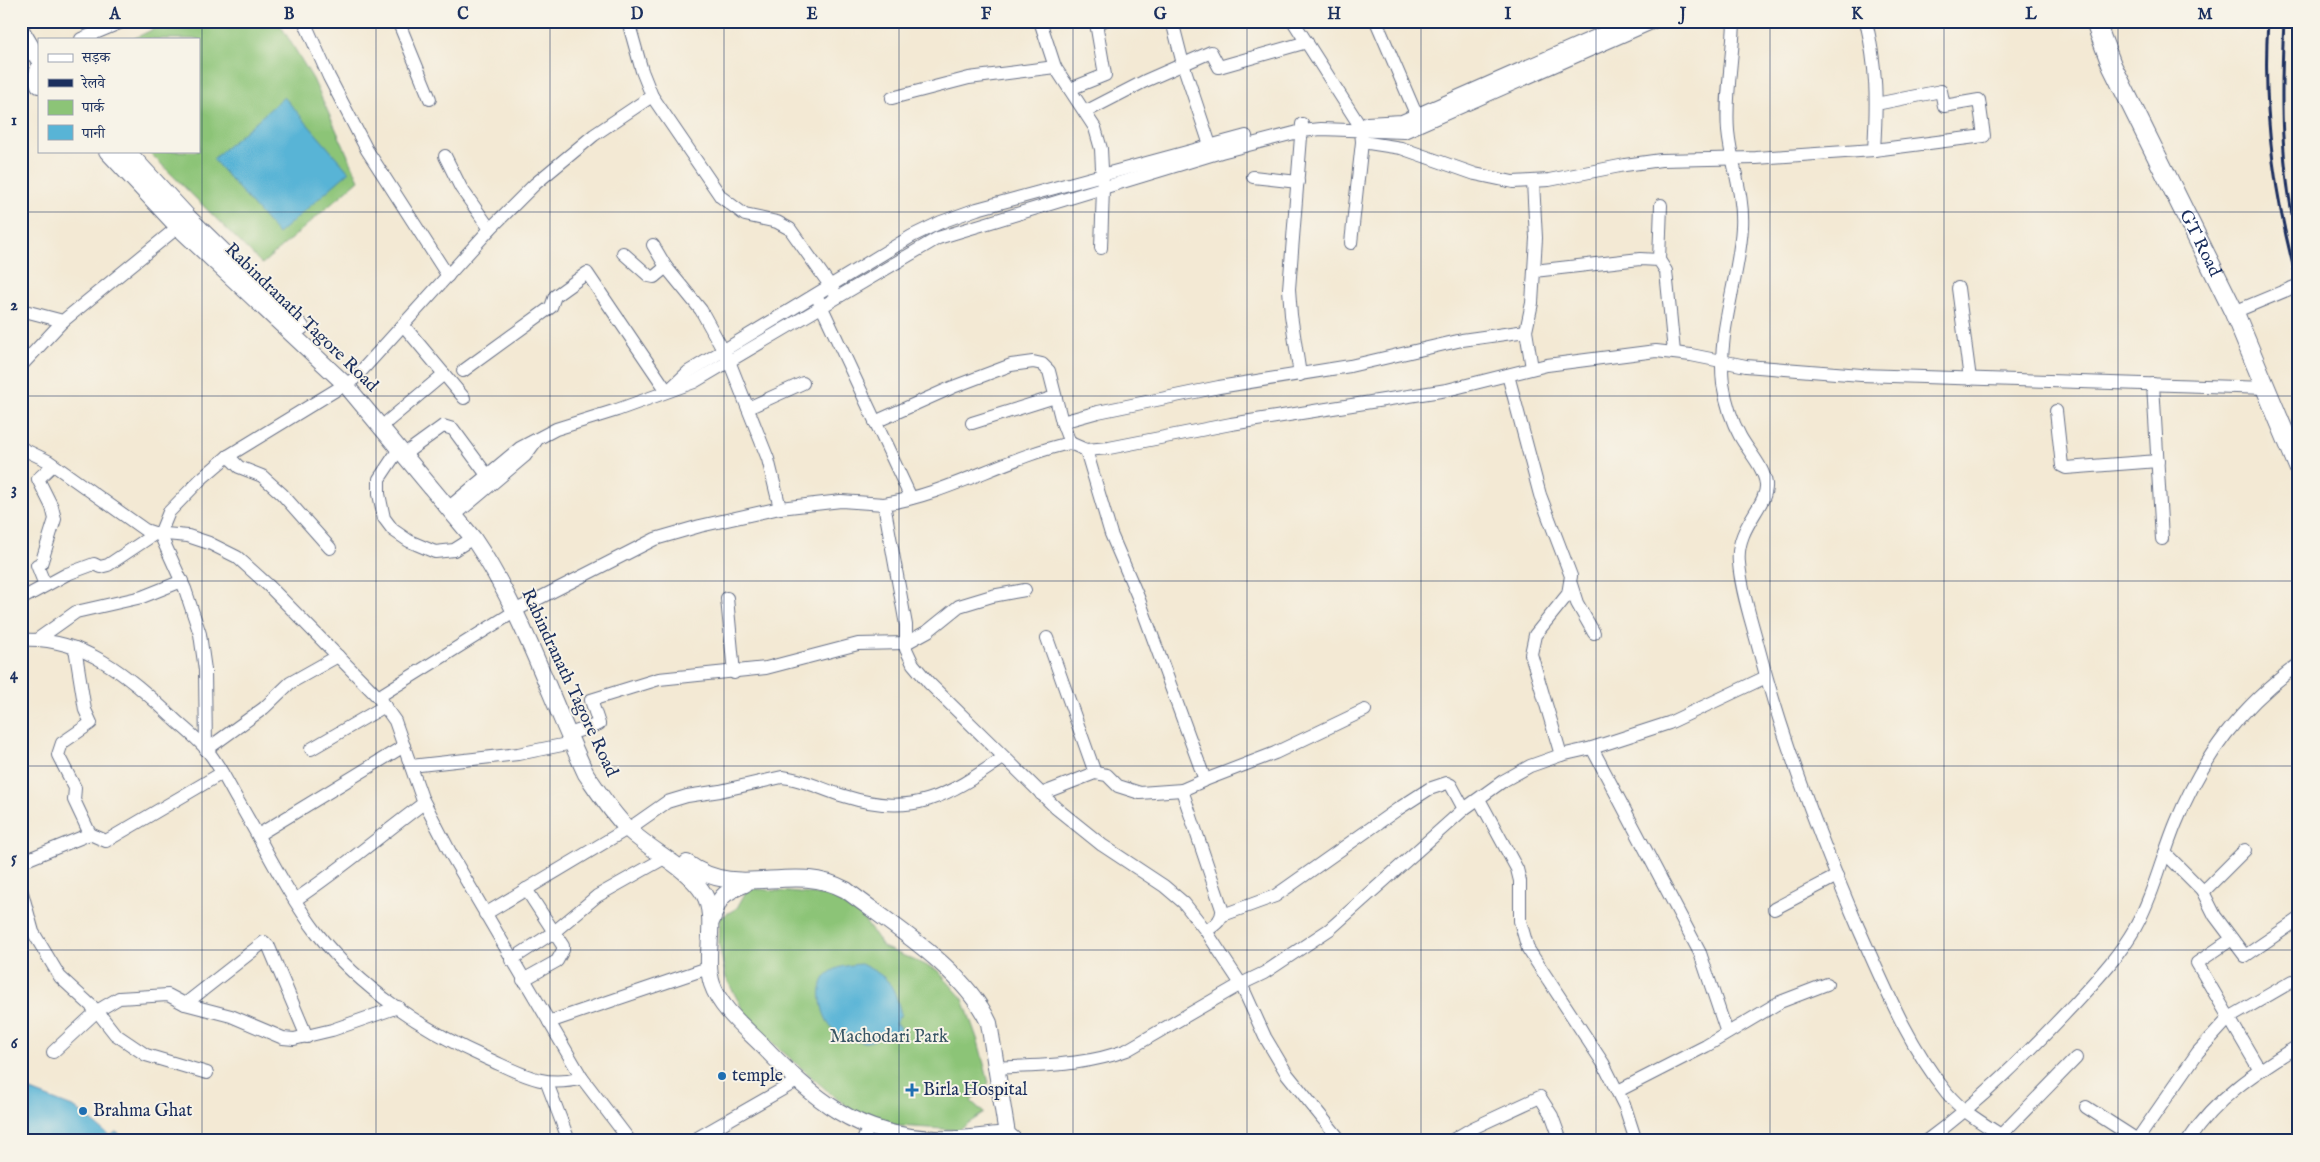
<svg xmlns="http://www.w3.org/2000/svg" width="2320" height="1162" font-family="'IM FELL English','Noto Serif Devanagari',serif">
<style>
.green{fill:#8cc477;stroke:#547a6a}
.water{fill:#58b4d6;stroke:#3a729a}
.lines{fill:none;stroke-linecap:round;stroke-linejoin:round}
.minor-casing{stroke:#677087;stroke-width:14}
.major-casing{stroke:#677087;stroke-width:18}
.highway-casing{stroke:#677087;stroke-width:21}
.minor{stroke:#fff;stroke-width:12}
.major{stroke:#fff;stroke-width:16}
.highway{stroke:#fff;stroke-width:19}
.rail{stroke:#1b2f5e;stroke-width:3}
.grid{fill:none;stroke:#1b2f5e;stroke-width:1;stroke-opacity:0.55}
.poi-dot{fill:#1f6fb2;stroke:#f7f3e8;stroke-width:2}
.labels{text-anchor:middle;dominant-baseline:central;stroke-width:4;stroke-linejoin:round;paint-order:stroke}
.street-label{font-size:18px;fill:#1b2f5e;stroke:#f7f3e8}
.park-label{font-size:18px;fill:#375464;stroke:#f7f3e8}
.poi-label{font-size:18px;fill:#1b2f5e;stroke:#f7f3e8;text-anchor:start}
.neatline{fill:none;stroke:#1b2f5e;stroke-width:2}
.grid-label{font-size:16px;text-anchor:middle;font-weight:bold;fill:#1b2f5e}
</style>
<rect width="100%" height="100%" fill="#f7f3e8"/>
<filter id="ink" filterUnits="userSpaceOnUse"><feTurbulence type="fractalNoise" baseFrequency=".02" numOctaves="2"/><feDisplacementMap in="SourceGraphic" scale="10" xChannelSelector="R" yChannelSelector="G"/><feConvolveMatrix kernelMatrix="1 2 1 2 8 2 1 2 1" color-interpolation-filters="sRGB"/></filter>
<filter id="wash" filterUnits="userSpaceOnUse"><feTurbulence type="fractalNoise" baseFrequency=".0096" numOctaves="4" result="noise"/><feDisplacementMap in="SourceGraphic" scale="20" xChannelSelector="R" yChannelSelector="G"/><feGaussianBlur stdDeviation="1.12" result="paint"/><feColorMatrix in="noise" values="0 0 0 0 0 0 0 0 0 0 0 0 0 0 0 0 0 1.4 0 .05"/><feComposite in="paint" operator="in"/></filter>
<g filter="url(#wash)">
<rect width="100%" height="100%" fill="#f3e9d4"/>
<g class="green">
<path d="M170,21H278L313,79L359,180L262,264L148,151H199V39H133Z"/>
<path d="M748,888L849,898L883,947L937,970L963,999L978,1041L989,1083L971,1101L984,1113L958,1130L885,1125L859,1115L831,1094L750,1023L726,978L719,944L720,918L737,908Z"/>
</g>
<g class="water">
<path d="M284,97L349,172L278,234L213,159Z"/>
<path d="M861,964C890,978 893,983 901,1014L895,1024L901,1027L896,1037L890,1033C883,1036 873,1042 865,1042C857,1042 846,1039 839,1035C823,1025 813,988 828,974C837,966 850,965 861,964Z"/>
<path d="M21,1087L75,1108L110,1136L116,1132L129,1141H21Z"/>
</g>
</g>
<g filter="url(#ink)">
<g class="lines">
<defs>
<g id="minor">
<path d="M304,21L329,77L367,150L448,276"/>
<path d="M398,21L430,99"/>
<path d="M628,21L642,71L652,96L721,197L745,215L777,222L790,229L834,291"/>
<path d="M1040,21L1055,67L1095,128L1101,149L1103,188L1101,248"/>
<path d="M1172,21L1183,64L1210,145"/>
<path d="M1293,21L1358,123L1361,130L1362,142L1401,148L1475,174L1513,182L1549,180L1625,165L1661,160L1756,158L1874,150C1877,101 1877,69 1866,21"/>
<path d="M1376,21L1416,114"/>
<path d="M1734,21C1733,58 1725,95 1728,131C1731,164 1744,194 1742,227C1739,280 1717,331 1723,384C1726,402 1731,420 1740,436C1748,451 1764,467 1766,484C1768,506 1735,527 1739,563C1741,590 1751,619 1758,646C1783,742 1819,836 1858,927C1884,985 1907,1043 1947,1093C1964,1114 1988,1126 2010,1141"/>
<path d="M81,39L124,21"/>
<path d="M21,58L33,51"/>
<path d="M1070,89L1105,75L1096,23L1103,21"/>
<path d="M892,98L969,78L1055,67"/>
<path d="M1085,112L1145,81L1211,52L1219,67L1307,42"/>
<path d="M1367,123L1402,121L1630,21"/>
<path d="M1874,150L1984,136L1979,100L1944,106L1941,91L1876,104"/>
<path d="M445,156L461,188L490,229"/>
<path d="M1253,177L1298,182"/>
<path d="M1351,243L1362,142"/>
<path d="M653,245L666,267L701,310L729,361L768,459L780,508"/>
<path d="M623,253L649,276L654,277L666,267"/>
<path d="M1659,260L1661,205"/>
<path d="M1534,271L1640,259L1659,260L1666,271L1674,352"/>
<path d="M1958,288L1970,379"/>
<path d="M818,299L911,498"/>
<path d="M21,310L63,321L184,222"/>
<path d="M2234,312L2299,285"/>
<path d="M404,326L464,398"/>
<path d="M21,366L63,321"/>
<path d="M1532,368L1526,331L1532,303L1536,238L1533,182"/>
<path d="M463,371L551,307L555,296L587,273L667,391"/>
<path d="M1300,375L1291,315L1289,289L1302,124"/>
<path d="M1508,375L1540,495L1571,576L1568,594L1535,635L1531,654L1561,755"/>
<path d="M2153,384L2162,539"/>
<path d="M671,388L688,372L912,236L941,222L977,209L1246,136"/>
<path d="M748,408L803,383"/>
<path d="M2056,411L2062,466L2066,468L2158,461"/>
<path d="M388,421L444,374"/>
<path d="M875,422L953,387L1011,365L1033,362L1042,364L1049,371L1062,422"/>
<path d="M972,423L1055,397"/>
<path d="M1070,443L1062,422L1098,412L1219,387L1350,366L1462,340L1526,331"/>
<path d="M21,448L48,461L145,530L154,533L188,536L209,543L237,557L269,586L378,697L522,607L655,539L700,526L780,508L841,501L884,504L906,625V649L913,664L929,683L1056,808L1102,845L1164,886L1184,903L1206,931L1241,984L1265,1037L1287,1074L1341,1141"/>
<path d="M399,449L379,479V494L384,518L393,530L409,541L435,552L454,550L473,538"/>
<path d="M410,450L443,426L453,429L487,475"/>
<path d="M1086,450L1111,534L1138,597L1205,780L1182,790L1222,909C1223,920 1215,925 1206,931"/>
<path d="M228,456L239,467L262,476L282,494L330,548"/>
<path d="M884,504C949,494 1006,457 1070,443L1086,450L1109,448L1231,424L1447,390L1547,365L1656,351L1691,355L1746,366L1861,375L2267,388"/>
<path d="M448,508L520,448L556,429L617,410L694,382L938,238L1221,152L1302,131L1321,129L1404,132L1656,21"/>
<path d="M454,516L525,456L536,441"/>
<path d="M1571,584L1577,603L1594,633"/>
<path d="M45,585L37,565L41,564L55,519L52,507L38,479L53,465"/>
<path d="M727,598L734,673"/>
<path d="M21,599L67,574L94,564L100,567L108,565L156,533"/>
<path d="M1047,638L1095,773"/>
<path d="M38,639L76,612L142,597L182,581"/>
<path d="M21,640C83,636 128,676 171,716C182,727 196,737 206,749C219,764 228,784 238,801C264,845 286,892 317,933C360,988 423,1030 486,1058C520,1073 543,1089 582,1078"/>
<path d="M378,697L395,721L422,798L452,856L582,1078L630,1141"/>
<path d="M575,732L599,724L591,700L659,679L766,668L858,644L906,643L928,631L959,606L992,596L1025,590"/>
<path d="M1592,748L1700,953L1727,1033"/>
<path d="M311,749L385,706"/>
<path d="M206,750L205,670L200,634L185,589L160,534L169,512L201,479L228,456L354,379L490,229L535,184L594,135L652,96"/>
<path d="M206,750L264,708L290,683L338,656"/>
<path d="M411,766L518,754L572,743"/>
<path d="M1205,780L1275,753L1365,710"/>
<path d="M1041,794L1095,773L1107,775L1118,786L1140,793L1182,790"/>
<path d="M1479,799L1517,869L1520,881V921L1528,949L1603,1063L1625,1107L1634,1135L1633,1141"/>
<path d="M90,834L106,841L222,773"/>
<path d="M258,835L404,746"/>
<path d="M2165,853L2202,890L2206,889L2245,850"/>
<path d="M21,862L90,834L74,800L75,788L58,755L62,743L91,723L85,710L75,648"/>
<path d="M21,889L33,932L60,977L97,1011L115,1034L146,1055L207,1073"/>
<path d="M2202,890L2215,916L2245,956L2299,919"/>
<path d="M295,900C340,870 381,835 424,803"/>
<path d="M1774,909L1837,876"/>
<path d="M485,914L637,823L667,802L687,796L720,791L782,777C804,779 823,790 844,796C914,818 947,796 1003,758"/>
<path d="M1223,915L1275,896L1398,809L1429,789L1447,783L1451,785L1464,809"/>
<path d="M2232,939L2197,963L2259,1069"/>
<path d="M511,960L554,932L597,896L661,860L667,859"/>
<path d="M523,980L557,961L563,950V946L526,889"/>
<path d="M185,1004L264,942L269,947L307,1037"/>
<path d="M549,1022L708,968"/>
<path d="M53,1052L97,1011L119,998L168,995L185,1004L231,1016L283,1038L294,1039L332,1030L398,1007"/>
<path d="M998,1068C1042,1065 1085,1066 1127,1050L1241,984L1264,973L1330,929L1464,809L1503,781L1530,766L1561,755L1592,748L1669,723L1766,677"/>
<path d="M547,1083L569,1141"/>
<path d="M1618,1091L1706,1046L1780,1002L1827,984"/>
<path d="M2086,1107L2139,1141"/>
<path d="M2001,1135L2076,1058"/>
<path d="M2137,1140L2198,1052L2229,1018L2293,981"/>
<path d="M692,1141L797,1081"/>
<path d="M863,1141L868,1128"/>
<path d="M1451,1141L1473,1128L1540,1097L1552,1116L1561,1141"/>
<path d="M1926,1141C1981,1101 2030,1051 2076,1002C2097,979 2119,956 2135,928C2153,896 2162,857 2176,823C2203,756 2241,706 2299,664"/>
<path d="M2188,1141C2216,1097 2256,1072 2299,1045"/>
</g>
<g id="major">
<path d="M21,30L39,60"/>
<path d="M39,68L36,77L39,85"/>
<path d="M107,151L178,227L345,384L473,538C522,610 549,695 586,774C599,793 611,812 627,828C651,852 686,865 704,894C718,918 703,956 712,984C720,1008 744,1027 762,1045C815,1100 856,1136 935,1139C959,1141 983,1136 1007,1134"/>
<path d="M127,151L189,218L301,327"/>
<path d="M687,863C740,902 790,860 846,890C893,926 964,969 989,1023L1007,1134L1014,1140"/>
<path d="M712,920C719,897 722,893 745,884"/>
</g>
<g id="highway">
<path id="s1" d="M2095,21L2112,66L2234,312L2299,468"/>
</g>
</defs>
<use href="#minor" class="minor-casing"/>
<use href="#major" class="major-casing"/>
<use href="#highway" class="highway-casing"/>
<use href="#minor" class="minor"/>
<use href="#major" class="major"/>
<use href="#highway" class="highway"/>
<g class="rail">
<path d="M2268,21C2262,111 2275,201 2299,288"/>
<path d="M2284,21C2280,101 2280,169 2299,247"/>
</g>
</g>
</g>
<path class="grid" d="M202,21V1141M376,21V1141M550,21V1141M724,21V1141M899,21V1141M1073,21V1141M1247,21V1141M1421,21V1141M1596,21V1141M1770,21V1141M1944,21V1141M2118,21V1141M21,212H2299M21,396H2299M21,581H2299M21,766H2299M21,950H2299"/>
<g class="poi-dot">
<circle cx="722" cy="1076" r="5"/>
<path d="M909.5 1082.5h5v5h5v5h-5v5h-5v-5h-5v-5h5z"/>
<circle cx="83" cy="1111" r="5"/>
</g>
<g class="labels">
<g class="street-label">
<text stroke="none"><textPath href="#s1" startOffset="246">GT Road</textPath></text>
<text transform="translate(301 318) rotate(44)">Rabindranath Tagore Road</text>
<text transform="translate(569 683) rotate(65)">Rabindranath Tagore Road</text>
</g>
<g class="park-label">
<text x="889" y="1037">Machodari Park</text>
</g>
<g class="poi-label">
<text x="732" y="1076">temple</text>
<text x="923" y="1090">Birla Hospital</text>
<text x="93" y="1111">Brahma Ghat</text>
</g>
</g>
<rect width="2320" height="1162" fill="none" stroke="#f7f3e8" stroke-width="55"/>
<rect x="38" y="38" width="162" height="115" fill="#f7f3e8" stroke="#9fa5b1"/>
<rect x="48" y="54" width="25" height="8" fill="#ffffff" stroke="#9fa5b1"/>
<text x="82" y="62" font-size="15" fill="#1b2f5e">सड़क</text>
<rect x="48" y="79" width="25" height="8" fill="#1b2f5e" stroke="#9fa5b1"/>
<text x="82" y="88" font-size="15" fill="#1b2f5e">रेलवे</text>
<rect x="48" y="100" width="25" height="15" fill="#8cc477" stroke="#9fa5b1"/>
<text x="82" y="112" font-size="15" fill="#1b2f5e">पार्क</text>
<rect x="48" y="125" width="25" height="15" fill="#58b4d6" stroke="#9fa5b1"/>
<text x="82" y="138" font-size="15" fill="#1b2f5e">पानी</text>
<rect x="28" y="28" width="2264" height="1106" class="neatline"/>
<g class="grid-label">
<text x="115" y="19">A</text>
<text x="289" y="19">B</text>
<text x="463" y="19">C</text>
<text x="637" y="19">D</text>
<text x="812" y="19">E</text>
<text x="986" y="19">F</text>
<text x="1160" y="19">G</text>
<text x="1334" y="19">H</text>
<text x="1508" y="19">I</text>
<text x="1683" y="19">J</text>
<text x="1857" y="19">K</text>
<text x="2031" y="19">L</text>
<text x="2205" y="19">M</text>
<text x="14" y="125">1</text>
<text x="14" y="310">2</text>
<text x="14" y="494">3</text>
<text x="14" y="679">4</text>
<text x="14" y="863">5</text>
<text x="14" y="1048">6</text>
</g>
</svg>
